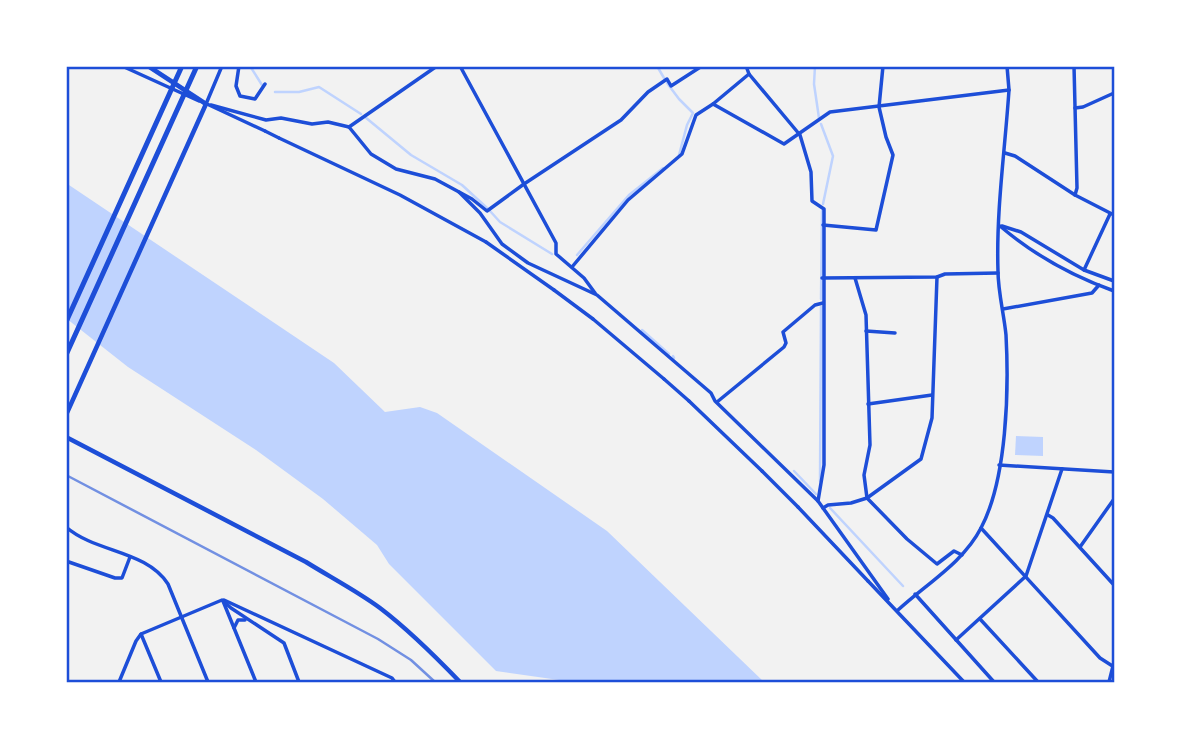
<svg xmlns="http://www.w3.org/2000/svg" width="1181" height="749" font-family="'PT Sans Narrow',sans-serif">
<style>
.water{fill:#bfd3fe}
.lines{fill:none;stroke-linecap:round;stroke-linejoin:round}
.stream{stroke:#bfd3fe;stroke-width:2.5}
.minor{stroke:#1d4ed8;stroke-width:3.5}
.tertiary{stroke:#1d4ed8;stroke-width:3.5}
.secondary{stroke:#1d4ed8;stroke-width:4.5}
.motorway{stroke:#1d4ed8;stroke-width:5}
.rail{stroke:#7290e2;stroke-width:2.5}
.neatline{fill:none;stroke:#1d4ed8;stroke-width:2.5}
</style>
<rect width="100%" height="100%" fill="#f2f2f2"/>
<g class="water">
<path d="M66,183L334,363L385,412L420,407L437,413L607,531L764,682H573L496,671L389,564L377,545L323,499L256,450L128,367L67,319Z"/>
<path d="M1016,436L1043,437V456L1015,455Z"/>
</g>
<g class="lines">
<g class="stream">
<path d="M250,66L262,85"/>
<path d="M657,66L664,78"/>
<path d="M815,66L814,84L819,118"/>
<path d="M667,83L679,99L693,113L687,125L679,155"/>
<path d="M275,92H299L319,87L361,114"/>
<path d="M365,117L411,155L462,185L487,208"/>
<path d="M821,124L833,156L823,204"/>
<path d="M490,211L500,222L552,254"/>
<path d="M577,255L629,195L663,168"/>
<path d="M821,299L822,211"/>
<path d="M642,330L669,354"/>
<path d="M673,356L674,358"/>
<path d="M794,471L816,494"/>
<path d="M820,481L821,307"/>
<path d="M830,508L903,586"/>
</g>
<g class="minor">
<path d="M239,66L236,86L240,96L255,99L265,84"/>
<path d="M460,66L556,243V254L584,278L595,293"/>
<path d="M746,66L749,74L800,135L811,172L812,201L824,209V465L818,501"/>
<path d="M1074,66L1077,188L1075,195"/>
<path d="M926,67V66"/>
<path d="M713,104L784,144L830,112L1009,90"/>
<path d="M211,105L266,120L281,118L312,124L328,122L349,127L371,154L396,169L435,179L472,199L487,211L524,184L621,120L648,92L667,79L671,86L702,66"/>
<path d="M1075,108L1083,107L1114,93"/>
<path d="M349,127L437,66"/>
<path d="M265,131L279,138"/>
<path d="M1005,153L1015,156L1075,195L1114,215"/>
<path d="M459,192L480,213L502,244L528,263L597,295L711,393L715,401L818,501L888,599"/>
<path d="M823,225L876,230L893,155L886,137L879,107L883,66"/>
<path d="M486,242L554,290"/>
<path d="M572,267L628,200L682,154L696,115L713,104L749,74"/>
<path d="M1084,270L1110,214"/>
<path d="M822,278L937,277L945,274L998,273"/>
<path d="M855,278L866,315L870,445L864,475L867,498L907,539L937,564L954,551L962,555"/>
<path d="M1003,309L1092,293L1099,285"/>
<path d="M593,319L664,379"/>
<path d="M866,331L895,333"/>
<path d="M689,401L762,471"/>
<path d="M717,402L784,347L786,343L783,332L815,305L823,303"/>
<path d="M868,404L932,395"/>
<path d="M999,465L1114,472"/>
<path d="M798,507L868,581"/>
<path d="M823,508L828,505L851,503L867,498L921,459L932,418L937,277"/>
<path d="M1048,515L1053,518L1114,585"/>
<path d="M1080,547L1114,499"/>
<path d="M66,561L115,578H122L130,557"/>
<path d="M915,594L994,682"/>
<path d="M224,600L392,678L395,682"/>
<path d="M223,601L256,682"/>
<path d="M980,619L1038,682"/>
<path d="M234,628L238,620H245"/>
<path d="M141,634L161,682"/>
<path d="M956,640L1026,576L1062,469"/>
<path d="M119,682L136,641L141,634L222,600L231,608L284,643L299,682"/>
<path d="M1109,682L1114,662"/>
</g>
<g class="tertiary">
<path d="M122,66L199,101"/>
<path d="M206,104L222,66"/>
<path d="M207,104L265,131"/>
<path d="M279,138L400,195L486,242"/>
<path d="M1000,226C1034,255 1072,276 1114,291"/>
<path d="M1002,226L1021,232L1084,270L1114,281"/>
<path d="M554,290L593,319"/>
<path d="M664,379L689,401"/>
<path d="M762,471L798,507"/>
<path d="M66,527C96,553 146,550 168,584L208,682"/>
<path d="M981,528L1100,658L1114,667"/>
<path d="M868,581L964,682"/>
<path d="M898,610C926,584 963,563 981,528C1007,479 1009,390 1006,335C1004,314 998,292 998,271C996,211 1005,150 1009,90L1007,66"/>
</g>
<g class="secondary">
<path d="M66,415L206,104L148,66"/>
<path d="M66,437L306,562C330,577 357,591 380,608C409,630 435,656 460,682"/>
</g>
<g class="motorway">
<path d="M66,322L182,66"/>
<path d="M66,355L197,66"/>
</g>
<path class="rail" d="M66,475L378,639L411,660L435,682"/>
</g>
<rect width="1181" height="749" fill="none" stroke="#ffffff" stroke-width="136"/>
<rect x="68" y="68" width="1045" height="613" class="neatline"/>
</svg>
